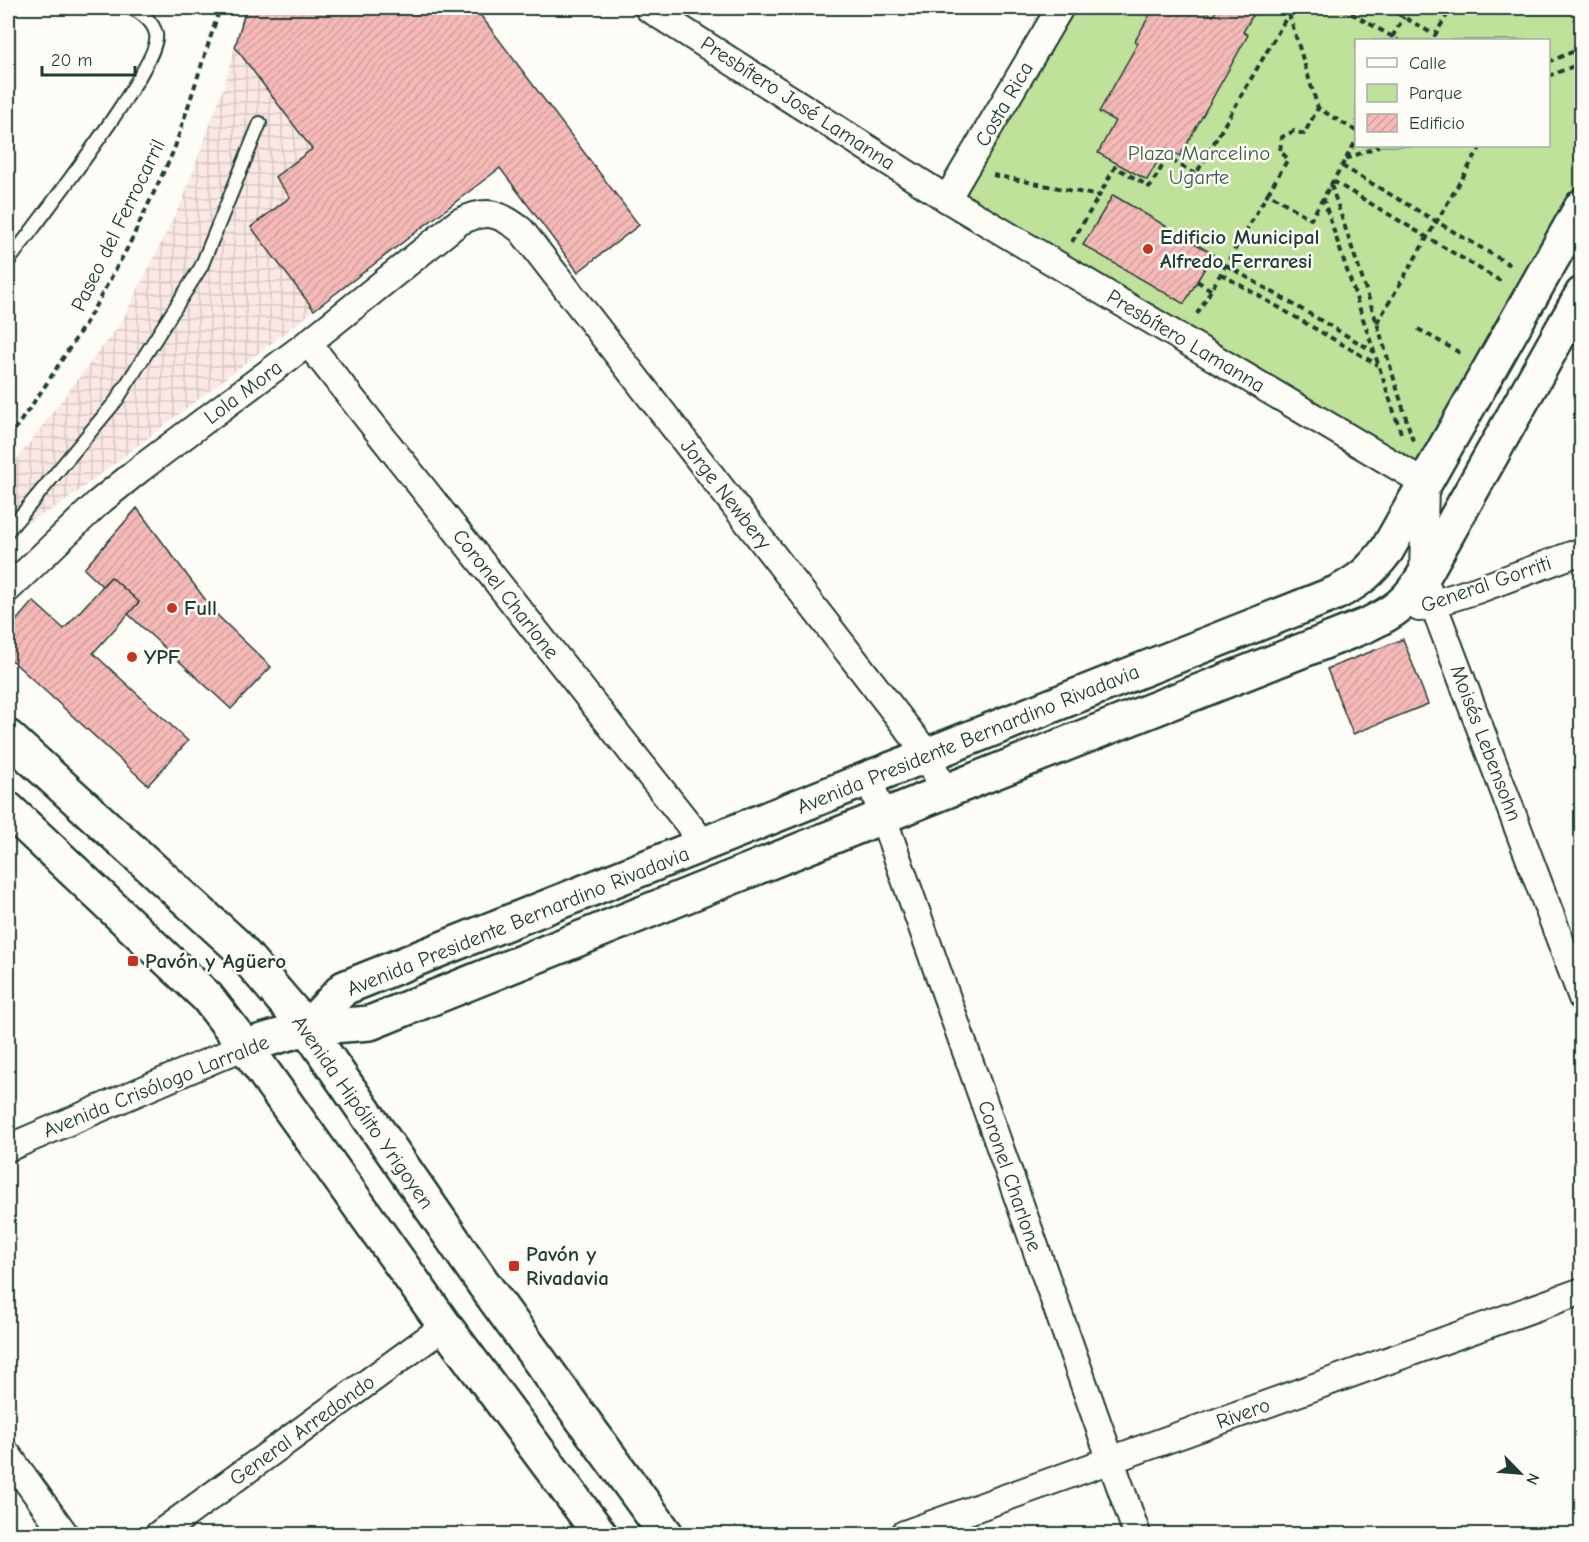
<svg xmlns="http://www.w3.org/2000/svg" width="1589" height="1542" font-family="'Comic Neue',sans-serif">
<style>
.industrial{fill:url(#industrial-grid)}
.green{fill:#c0e19a;stroke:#708f67;stroke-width:1.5;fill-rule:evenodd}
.building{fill:url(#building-hatch);stroke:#1f3d34;stroke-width:1.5}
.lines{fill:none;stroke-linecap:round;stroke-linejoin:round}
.lane-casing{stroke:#1f3d34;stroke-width:16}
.street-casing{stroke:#1f3d34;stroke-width:30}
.secondary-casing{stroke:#1f3d34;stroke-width:38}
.primary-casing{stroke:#1f3d34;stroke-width:38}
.path{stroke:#1f3d34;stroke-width:4;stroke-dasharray:6 4.5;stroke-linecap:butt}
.lane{stroke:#fdfcf7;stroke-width:12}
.street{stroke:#fdfcf7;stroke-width:26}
.secondary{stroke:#fdfcf7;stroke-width:33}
.primary{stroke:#fdfcf7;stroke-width:33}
.poi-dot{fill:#c8321e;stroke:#fdfcf7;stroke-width:2}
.labels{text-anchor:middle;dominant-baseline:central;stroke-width:5;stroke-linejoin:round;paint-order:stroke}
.street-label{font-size:21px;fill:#1f3d34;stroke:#fdfcf7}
.park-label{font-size:21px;fill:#3f5e48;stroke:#fdfcf7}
.poi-label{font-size:21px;font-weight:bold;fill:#1f3d34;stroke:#fdfcf7;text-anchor:start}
</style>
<defs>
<pattern id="industrial-grid" width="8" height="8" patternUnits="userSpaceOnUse" patternTransform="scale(1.5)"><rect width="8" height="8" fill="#fbe8e4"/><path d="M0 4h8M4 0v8" fill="none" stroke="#d7c8c4"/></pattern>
<pattern id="building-hatch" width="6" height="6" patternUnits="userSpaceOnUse" patternTransform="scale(1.5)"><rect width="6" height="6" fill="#f5b9b7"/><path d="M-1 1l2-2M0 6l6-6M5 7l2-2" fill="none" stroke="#d2a09e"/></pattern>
</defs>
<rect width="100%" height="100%" fill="#fdfcf7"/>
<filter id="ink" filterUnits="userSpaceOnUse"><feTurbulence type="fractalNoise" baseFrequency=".0167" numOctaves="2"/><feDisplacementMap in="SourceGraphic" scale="12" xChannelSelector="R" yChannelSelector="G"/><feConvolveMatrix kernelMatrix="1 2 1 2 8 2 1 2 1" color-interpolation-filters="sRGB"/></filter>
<g filter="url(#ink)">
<path class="industrial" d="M246,8H475L639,225L578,272L500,168L59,506L8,532V471L122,321L183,199L224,86Z"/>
<path class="green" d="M1060,8H1581V206L1425,483L947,199ZM1356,40H1548V146H1356Z"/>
<g class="building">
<path d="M246,8H475L639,225L578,272L500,168L314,310L251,227L290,197L275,177L312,149L235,47Z"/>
<path d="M1160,8H1199L1213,16L1218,8H1257L1243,32L1248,35L1180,156L1165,148L1147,180L1098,153L1115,121L1099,112L1138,43L1135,41L1152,11L1156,14Z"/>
<path d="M1113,195L1213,254L1184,304L1083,245Z"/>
<path d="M137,508L216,614L271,667L231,709L128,614L139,602L111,577L102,586L84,569Z"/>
<path d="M111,577L139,602L93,653L188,741L148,785L8,657V630L33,601L64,629Z"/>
<path d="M1403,639L1428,704L1353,734L1327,669Z"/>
</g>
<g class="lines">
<defs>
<g id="lane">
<path d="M8,262C31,230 163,63 156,34C153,21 142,14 132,8"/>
<path d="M8,531L116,401L201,267L260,123"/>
</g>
<g id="street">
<path d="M648,8L947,199L1425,483L1423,577L1582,998"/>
<path d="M947,199L1060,8"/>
<path d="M308,343L705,845"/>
<path d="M8,589L98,503L140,469L308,343L459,222C486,209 498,212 521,230L928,755L944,792"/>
<path d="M1419,608L1477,590L1582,551"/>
<path d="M869,778L1137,1534"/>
<path d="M8,1148L245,1046"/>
<path d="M8,1455L65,1534"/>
<path d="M159,1534L445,1326"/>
<path d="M904,1534L1582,1291"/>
</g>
<g id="secondary">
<path d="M307,1028L344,988L869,778L1336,593C1360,581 1371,571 1387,550L1582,206"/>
<path d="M245,1046L307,1028L370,1023L944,792L1367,625C1394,612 1407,603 1423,577L1582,294"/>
</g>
<g id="primary">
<path d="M8,737L236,945L307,1028L483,1283L666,1534"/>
<path d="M8,809L207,997L245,1046L445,1326L600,1534"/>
</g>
</defs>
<use href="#lane" class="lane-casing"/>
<use href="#street" class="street-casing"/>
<use href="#secondary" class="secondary-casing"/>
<use href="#primary" class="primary-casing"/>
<g class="path">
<path d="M1342,8L1398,40"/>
<path d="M1388,8L1435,35L1451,8"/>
<path d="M1289,14L1318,108"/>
<path d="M1392,37L1404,17"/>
<path d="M1548,62L1582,48"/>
<path d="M1548,76L1582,63"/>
<path d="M1356,131L1318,108L1304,134L1294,131L1282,137L1280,151L1288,159L1268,193L1311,219L1356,141"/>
<path d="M1346,159L1379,146"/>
<path d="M1342,166L1512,266"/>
<path d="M993,175L1099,196L1115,167L1150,187L1167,158L1196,174L1292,8"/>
<path d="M1333,181L1502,282"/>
<path d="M1331,185L1377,323L1413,441"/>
<path d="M1323,198L1402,436"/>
<path d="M1072,242L1099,196"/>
<path d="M1226,265L1373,351"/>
<path d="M1221,274L1378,365"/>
<path d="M1197,281L1211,290"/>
<path d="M1197,314L1268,193"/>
<path d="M1377,323L1481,146"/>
<path d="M1418,329L1462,354"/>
<path d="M8,439L43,389L87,321L128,247L174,150L220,8"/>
</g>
<use href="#lane" class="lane"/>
<use href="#street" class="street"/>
<use href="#secondary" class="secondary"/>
<use href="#primary" class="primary"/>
</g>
</g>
<g class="poi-dot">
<circle cx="1148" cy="249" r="6"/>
<circle cx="172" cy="608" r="6"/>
<circle cx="132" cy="657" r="6"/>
<rect x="127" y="955" width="12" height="12" rx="3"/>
<rect x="508" y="1260" width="12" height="12" rx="3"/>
</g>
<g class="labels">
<g class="street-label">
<text transform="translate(798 103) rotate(33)">Presbítero José Lamanna</text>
<text transform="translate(1004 104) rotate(-60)">Costa Rica</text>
<text transform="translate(118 225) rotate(-64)">Paseo del Ferrocarril</text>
<text transform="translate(1186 341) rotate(31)">Presbítero Lamanna</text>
<text transform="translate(243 392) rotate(-37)">Lola Mora</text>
<text transform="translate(726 494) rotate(52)">Jorge Newbery</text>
<text transform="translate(1486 584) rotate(-19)">General Gorriti</text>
<text transform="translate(506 594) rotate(52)">Coronel Charlone</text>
<text transform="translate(968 739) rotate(-22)">Avenida Presidente Bernardino Rivadavia</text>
<text transform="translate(1486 743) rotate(69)">Moisés Lebensohn</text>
<text transform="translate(518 921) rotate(-22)">Avenida Presidente Bernardino Rivadavia</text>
<text transform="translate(156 1086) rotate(-22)">Avenida Crisólogo Larralde</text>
<text transform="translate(363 1112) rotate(55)">Avenida Hipólito Yrigoyen</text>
<text transform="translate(1010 1176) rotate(71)">Coronel Charlone</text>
<text transform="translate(1243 1413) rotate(-20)">Rivero</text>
<text transform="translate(302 1430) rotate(-36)">General Arredondo</text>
</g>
<g class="park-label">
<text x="1199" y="153">Plaza Marcelino<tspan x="1199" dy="24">Ugarte</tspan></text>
</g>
<g class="poi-label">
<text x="1160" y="237">Edificio Municipal<tspan x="1160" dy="24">Alfredo Ferraresi</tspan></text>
<text x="184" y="608">Full</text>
<text x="144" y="657">YPF</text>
<text x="145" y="961">Pavón y Agüero</text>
<text x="526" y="1254">Pavón y<tspan x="526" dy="24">Rivadavia</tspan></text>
</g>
</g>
<rect width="1589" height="1542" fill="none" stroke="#fdfcf7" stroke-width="30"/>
<rect x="15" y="15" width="1559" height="1512" fill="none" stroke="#1f3d34" stroke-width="2" filter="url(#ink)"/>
<rect x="1355" y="39" width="195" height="108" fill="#fdfcf7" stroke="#a4b0a9" stroke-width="1.5"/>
<rect x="1367" y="58" width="30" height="9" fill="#fdfcf7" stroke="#a4b0a9" stroke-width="1.5"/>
<text x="1409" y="69" font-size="18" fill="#1f3d34">Calle</text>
<rect x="1367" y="84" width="30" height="18" fill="#c0e19a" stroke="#a4b0a9" stroke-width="1.5"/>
<text x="1409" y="99" font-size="18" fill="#1f3d34">Parque</text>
<rect x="1367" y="114" width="30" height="18" fill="url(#building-hatch)" stroke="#a4b0a9" stroke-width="1.5"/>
<text x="1409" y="129" font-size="18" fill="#1f3d34">Edificio</text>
<g transform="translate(1520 1473) rotate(115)" stroke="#fdfcf7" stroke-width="4.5" paint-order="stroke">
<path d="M0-4.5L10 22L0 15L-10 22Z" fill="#1f3d34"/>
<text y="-9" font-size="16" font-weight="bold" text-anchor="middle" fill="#1f3d34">N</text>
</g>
<path d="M42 66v9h93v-9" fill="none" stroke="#1f3d34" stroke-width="3"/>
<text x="51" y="66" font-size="18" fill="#1f3d34" stroke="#fdfcf7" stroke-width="4.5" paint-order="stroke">20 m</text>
</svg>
